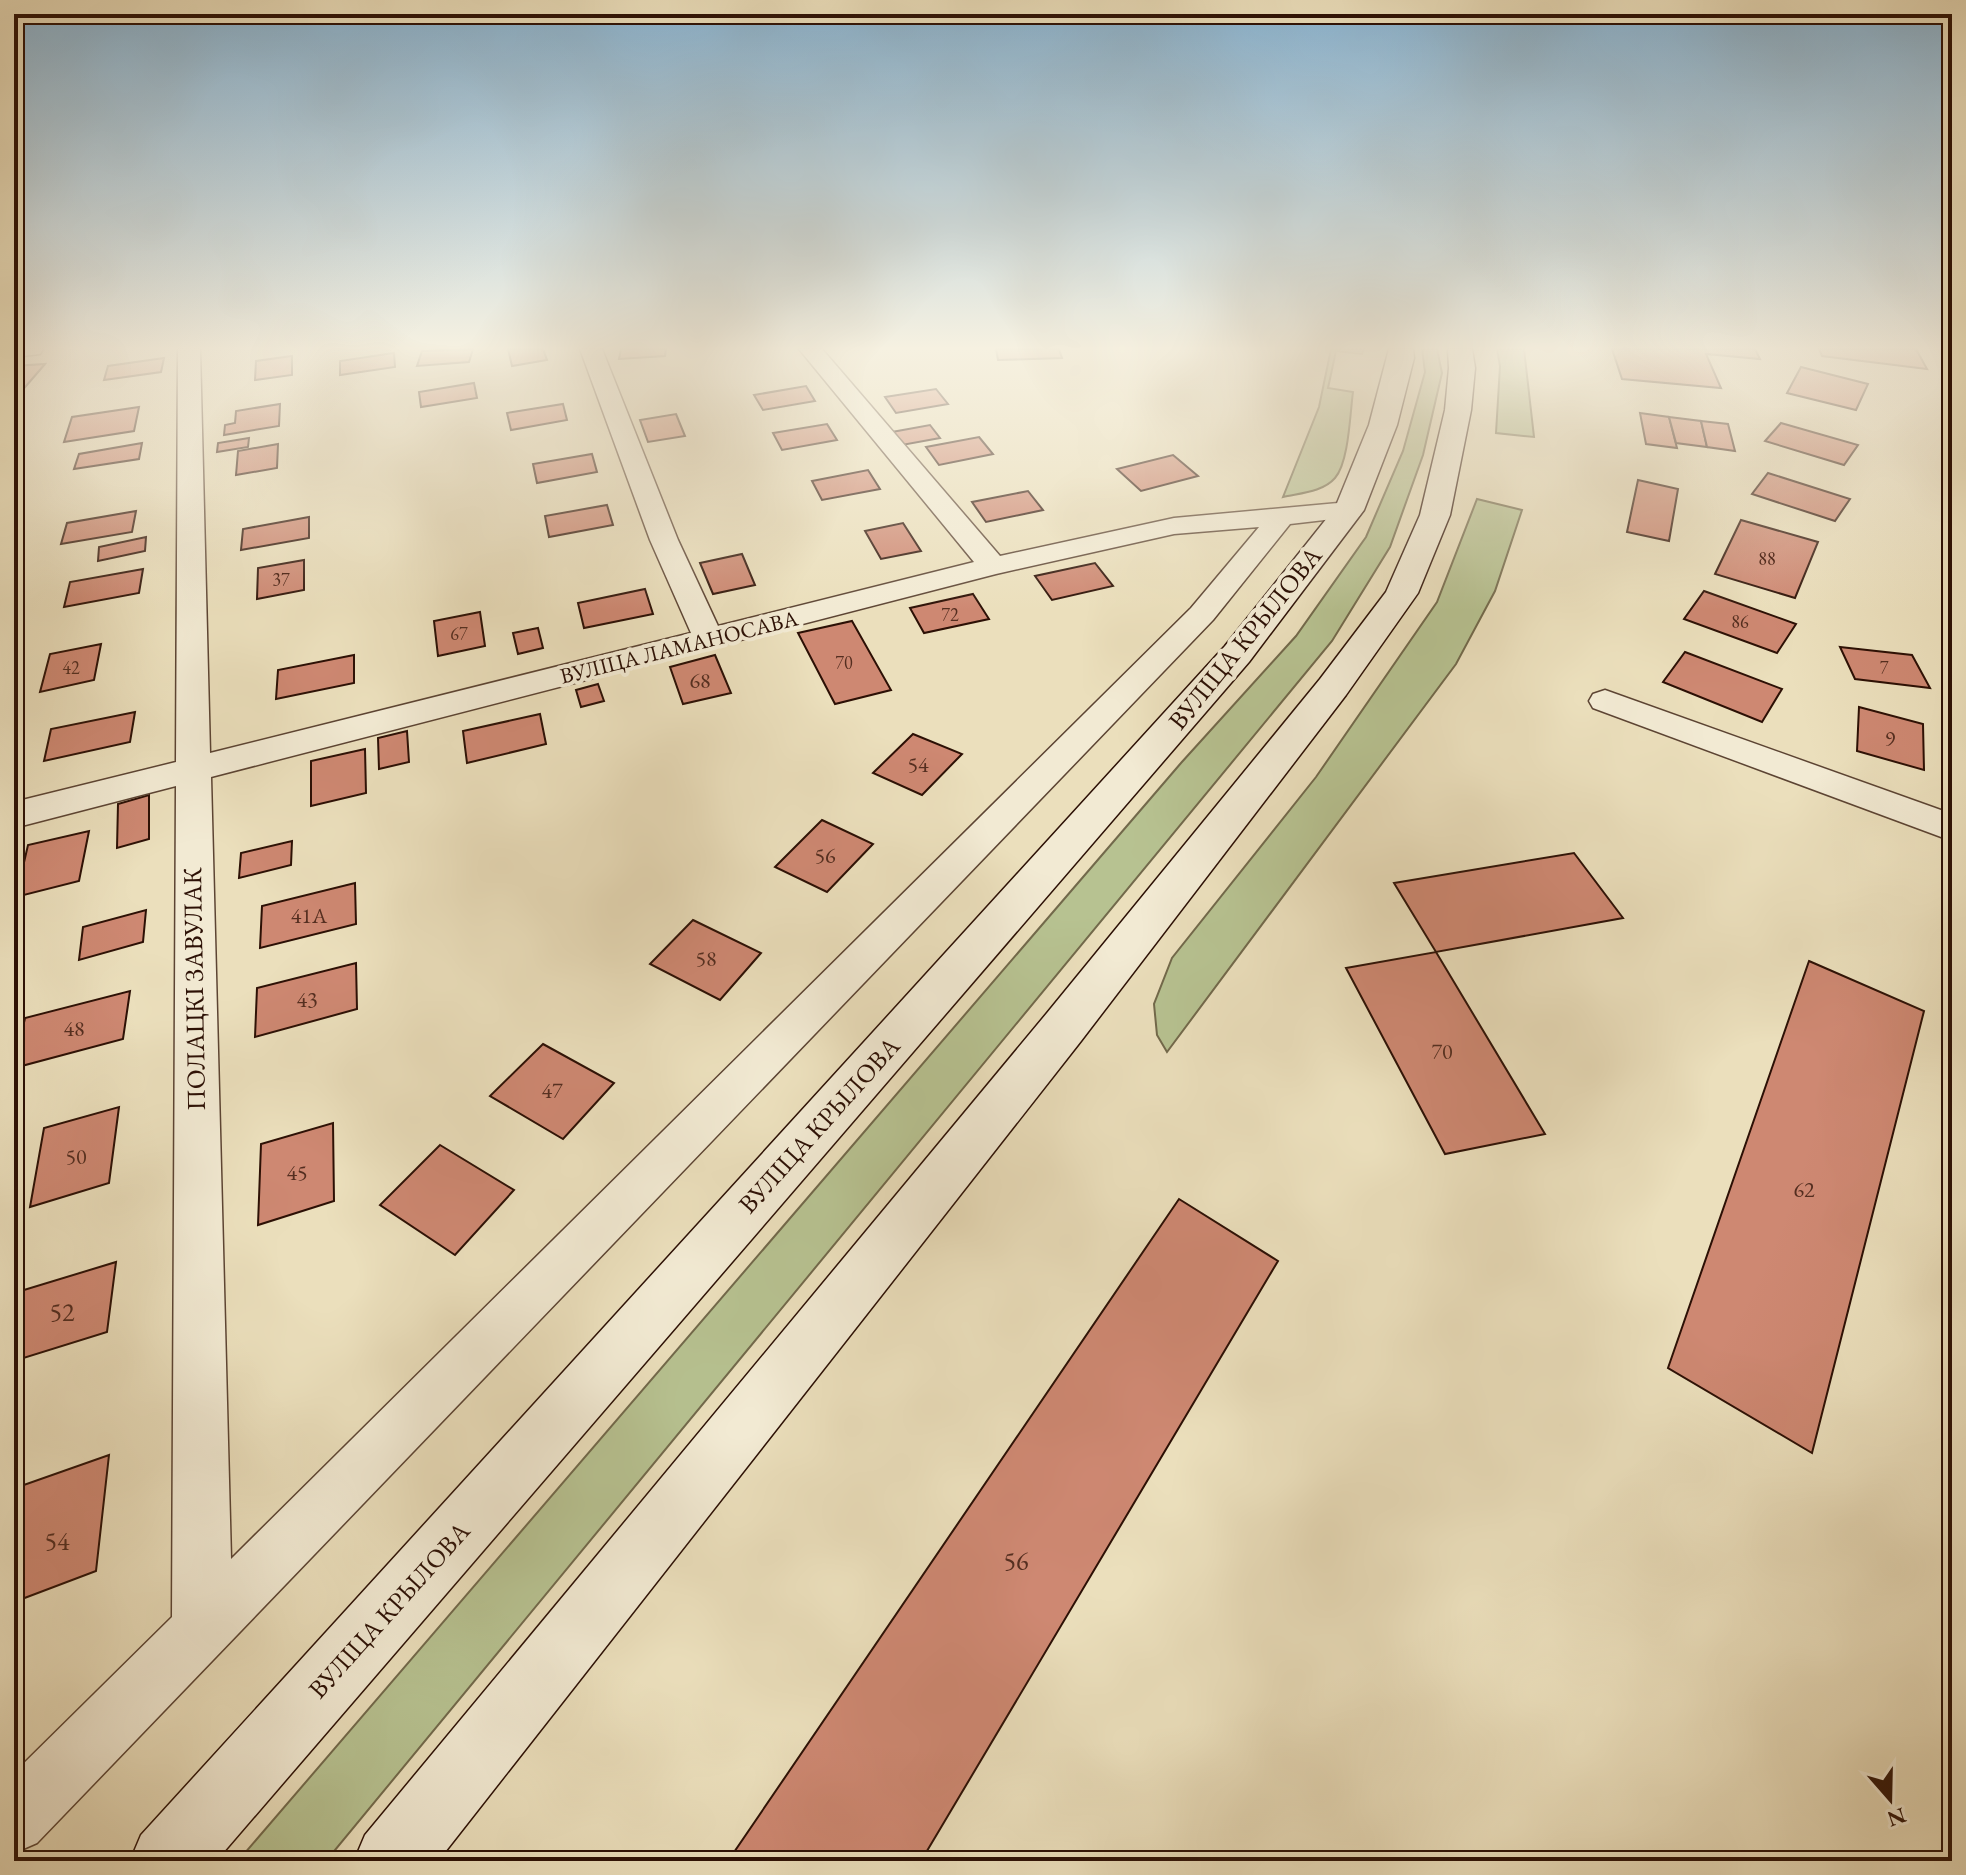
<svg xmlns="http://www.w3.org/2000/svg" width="1966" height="1875" font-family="'EB Garamond',serif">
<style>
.green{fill:#b7c291;stroke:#72694b;stroke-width:2}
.building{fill:#ce8872;stroke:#2c1005;stroke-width:2}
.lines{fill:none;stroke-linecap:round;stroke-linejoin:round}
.minor-casing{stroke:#5c4433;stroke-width:3}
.secondary-casing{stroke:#2c1005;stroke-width:3}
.minor{fill:#f2ead3;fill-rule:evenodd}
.secondary{fill:#f2ead3;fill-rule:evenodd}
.labels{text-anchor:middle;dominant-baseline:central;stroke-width:8;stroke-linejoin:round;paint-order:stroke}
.far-number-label{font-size:18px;fill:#542e20}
.far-street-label{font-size:22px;fill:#2c1005;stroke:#f2ead3}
.number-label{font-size:22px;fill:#542e20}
.street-label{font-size:26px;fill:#2c1005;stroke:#f2ead3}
.near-number-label{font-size:26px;fill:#542e20}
</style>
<rect width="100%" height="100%" fill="#ebdfbc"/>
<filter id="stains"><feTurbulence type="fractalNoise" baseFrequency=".0025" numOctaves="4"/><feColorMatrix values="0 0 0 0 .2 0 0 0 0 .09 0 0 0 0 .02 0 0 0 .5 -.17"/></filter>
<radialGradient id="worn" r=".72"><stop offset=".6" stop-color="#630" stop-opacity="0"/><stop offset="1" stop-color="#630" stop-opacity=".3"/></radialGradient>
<g class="green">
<path d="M1331,349H1364L1362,354L1336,351L1328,388L1353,392C1350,413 1349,462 1335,478C1323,492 1300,493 1283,497L1319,407Z"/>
<path d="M1422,349H1437L1442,373L1423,455L1390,547L1332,641L326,1861H238L1181,763L1296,636L1366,537L1403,451L1425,372Z"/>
<path d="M1497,349H1524L1534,437L1496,433L1500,366Z"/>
<path d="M1477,499L1522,510L1495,591L1456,664L1167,1052L1157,1035L1154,1004L1172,958L1316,777L1437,602Z"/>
</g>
<g class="building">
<path d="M473,349L469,362L417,366L422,351Z"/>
<path d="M508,349H543L547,360L512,366Z"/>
<path d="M621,349H666L665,356L619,359Z"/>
<path d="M996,349H1059L1062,358L998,360Z"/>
<path d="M1612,349H1755L1760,359L1706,354L1721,388L1622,379Z"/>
<path d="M1819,349H1916L1927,369L1822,356Z"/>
<path d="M394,353L395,367L340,375V361Z"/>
<path d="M292,356V375L255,380L256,361Z"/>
<path d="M164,358L161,372L104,380L108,366Z"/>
<path d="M45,364L14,400V366Z"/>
<path d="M1801,367L1868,384L1856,410L1787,393Z"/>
<path d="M474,383L477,398L421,407L419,392Z"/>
<path d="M806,386L815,401L763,410L754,395Z"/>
<path d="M936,389L948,404L896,413L885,397Z"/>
<path d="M280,404L279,426L224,435L225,425L235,423L236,411Z"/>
<path d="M563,404L567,420L511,430L507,413Z"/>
<path d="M139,407L134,431L64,442L72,417Z"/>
<path d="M1640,413L1669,417L1677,448L1646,444Z"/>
<path d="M676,414L685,436L648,442L640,420Z"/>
<path d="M1669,417L1701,421L1707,447L1676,443Z"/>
<path d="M1701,421L1728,424L1735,451L1707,447Z"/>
<path d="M1781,423L1858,445L1844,465L1765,441Z"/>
<path d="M827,424L837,440L782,450L773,433Z"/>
<path d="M930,425L940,438L902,445L892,432Z"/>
<path d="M979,437L993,454L939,465L926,447Z"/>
<path d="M249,438L248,447L217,452L218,443Z"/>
<path d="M142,443L139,459L74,469L79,454Z"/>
<path d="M278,444L277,468L236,475L238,451Z"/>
<path d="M592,454L597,472L537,483L533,464Z"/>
<path d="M1173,455L1198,476L1141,491L1117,469Z"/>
<path d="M868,470L880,489L822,500L812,481Z"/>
<path d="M1768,473L1850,499L1835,521L1752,494Z"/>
<path d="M1638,480L1678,489L1669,541L1627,532Z"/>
<path d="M1028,491L1043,510L986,522L972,502Z"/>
<path d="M607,505L613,525L549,537L545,516Z"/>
<path d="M136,511L132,532L61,544L67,523Z"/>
<path d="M309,517V538L241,550L243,529Z"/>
<path d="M1741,520L1818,542L1795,598L1715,574Z"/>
<path d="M903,523L921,551L881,559L865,531Z"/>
<path d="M146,537L145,551L98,561L99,547Z"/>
<path d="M742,554L755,585L713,594L700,563Z"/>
<path d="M304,560V590L257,599L258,568Z"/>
<path d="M1095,563L1113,586L1052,600L1035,576Z"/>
<path d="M143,569L139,593L64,607L70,582Z"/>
<path d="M645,589L653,614L584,628L578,603Z"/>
<path d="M1704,591L1796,624L1777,653L1684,619Z"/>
<path d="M973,594L989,619L924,633L910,608Z"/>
<path d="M480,612L485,646L438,656L434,621Z"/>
<path d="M852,621L891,690L835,704L798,633Z"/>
<path d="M538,628L543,648L518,654L513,633Z"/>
<path d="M101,644L94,680L40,692L50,654Z"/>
<path d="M1840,647L1912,655L1930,688L1855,679Z"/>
<path d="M1685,652L1782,689L1762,722L1663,682Z"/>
<path d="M354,655V683L276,699L278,670Z"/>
<path d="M715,655L731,693L683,704L670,667Z"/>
<path d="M598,684L604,701L581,707L576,690Z"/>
<path d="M1859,707L1923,724L1924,770L1857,751Z"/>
<path d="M135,712L130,742L44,761L51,729Z"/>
<path d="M540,714L546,744L467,763L463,731Z"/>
<path d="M407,731L409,762L379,769L378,738Z"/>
<path d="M913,734L962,754L922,795L873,773Z"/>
<path d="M365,749L366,793L311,806V761Z"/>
<path d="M149,795V839L117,848L118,804Z"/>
<path d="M822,820L873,844L827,892L775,867Z"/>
<path d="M89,831L79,881L16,897L28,845Z"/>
<path d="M292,841L291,865L239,878L241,853Z"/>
<path d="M1574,853L1623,918L1436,952L1394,883Z"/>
<path d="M355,883L356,924L260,948L262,906Z"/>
<path d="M146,910L143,942L79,960L83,927Z"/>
<path d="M693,920L761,953L720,1000L650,964Z"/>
<path d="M1436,952L1545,1134L1445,1154L1346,968Z"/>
<path d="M1809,961L1924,1011L1812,1453L1668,1368Z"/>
<path d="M356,963L357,1009L255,1037L257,988Z"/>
<path d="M130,991L123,1039L14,1068L25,1018Z"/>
<path d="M543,1044L614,1083L563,1139L490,1096Z"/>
<path d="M119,1107L109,1183L30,1207L44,1128Z"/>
<path d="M333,1123L334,1201L258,1225L261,1144Z"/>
<path d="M440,1145L514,1190L455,1255L380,1205Z"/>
<path d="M1179,1199L1278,1261L921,1861H728Z"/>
<path d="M116,1262L107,1332L14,1361V1293Z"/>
<path d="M109,1455L96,1571L14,1602V1510L18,1487Z"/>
</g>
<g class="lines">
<defs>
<g id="minor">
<path d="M178,349H200L210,753L691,633L650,540L580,349H602L678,540L718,626L974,562L799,349H822L1000,556L1174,518L1349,502L1359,504L1363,510L1359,516L1290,524L1213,620L37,1843L14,1853V1773L172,1617L176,786L14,828V802L176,762ZM1259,527L1191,608L231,1559L211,777L996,574L1174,534Z"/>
<path d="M1605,690L1952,814V841L1593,708L1589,701L1593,694Z"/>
</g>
<g id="secondary">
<path d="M14,349H43L40,354L14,357Z"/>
<path d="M1389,349H1413L1414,358L1397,425L1364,510L1249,662L216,1861H130L141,1835L1225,646L1335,508L1369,425Z"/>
<path d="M1448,349H1472L1475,368L1471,410L1450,515L1418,593L1346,695L1081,1041L438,1861H354L365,1835L1047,1013L1320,679L1386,592L1420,515L1445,410L1449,368Z"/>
</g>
</defs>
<use href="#minor" class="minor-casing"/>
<use href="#secondary" class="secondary-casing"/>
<use href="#minor" class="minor"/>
<use href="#secondary" class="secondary"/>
</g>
<linearGradient id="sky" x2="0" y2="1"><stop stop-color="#89b6d6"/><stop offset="0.57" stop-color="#f6f1e1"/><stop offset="1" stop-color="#f6f1e1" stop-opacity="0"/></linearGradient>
<rect width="1966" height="611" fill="url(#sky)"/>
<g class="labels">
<g class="far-number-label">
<text x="1767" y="558">88</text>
<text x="281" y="579">37</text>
<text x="950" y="614">72</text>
<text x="1740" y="621">86</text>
<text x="459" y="633">67</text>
<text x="844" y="662">70</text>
<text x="71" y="667">42</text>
<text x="1884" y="667">7</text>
</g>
<g class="far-street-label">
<text transform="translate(679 647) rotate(-14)">ВУЛІЦА ЛАМАНОСАВА</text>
</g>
<g class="number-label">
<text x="700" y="680">68</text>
<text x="1890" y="738">9</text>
<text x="918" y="764">54</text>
<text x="825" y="855">56</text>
<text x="309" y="915">41А</text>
<text x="706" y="958">58</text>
<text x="307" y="999">43</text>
<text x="74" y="1028">48</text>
<text x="1442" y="1051">70</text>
<text x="552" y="1090">47</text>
<text x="76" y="1156">50</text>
<text x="297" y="1172">45</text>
<text x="1804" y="1189">62</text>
</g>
<g class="street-label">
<text transform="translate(1245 638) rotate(-51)">ВУЛІЦА КРЫЛОВА</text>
<text transform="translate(194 989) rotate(-91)">ПОЛАЦКІ ЗАВУЛАК</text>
<text transform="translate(819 1125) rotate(-48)">ВУЛІЦА КРЫЛОВА</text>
<text transform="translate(389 1610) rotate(-48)">ВУЛІЦА КРЫЛОВА</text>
</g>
<g class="near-number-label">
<text x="62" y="1312">52</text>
<text x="57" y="1541">54</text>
<text x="1016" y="1561">56</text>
</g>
</g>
<rect width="1966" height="1875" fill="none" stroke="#ebdfbc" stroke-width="48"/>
<rect x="16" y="16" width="1934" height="1843" fill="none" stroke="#2c1005" stroke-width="4"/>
<rect x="24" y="24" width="1918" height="1827" fill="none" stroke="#2c1005" stroke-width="2"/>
<g transform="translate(1890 1799) rotate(160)" stroke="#f2ead3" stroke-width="6" paint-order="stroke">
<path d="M0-6L14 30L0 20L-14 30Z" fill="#2c1005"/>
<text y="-12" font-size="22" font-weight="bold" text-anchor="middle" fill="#2c1005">N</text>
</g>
<rect width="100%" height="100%" filter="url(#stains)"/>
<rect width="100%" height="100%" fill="url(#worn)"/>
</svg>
